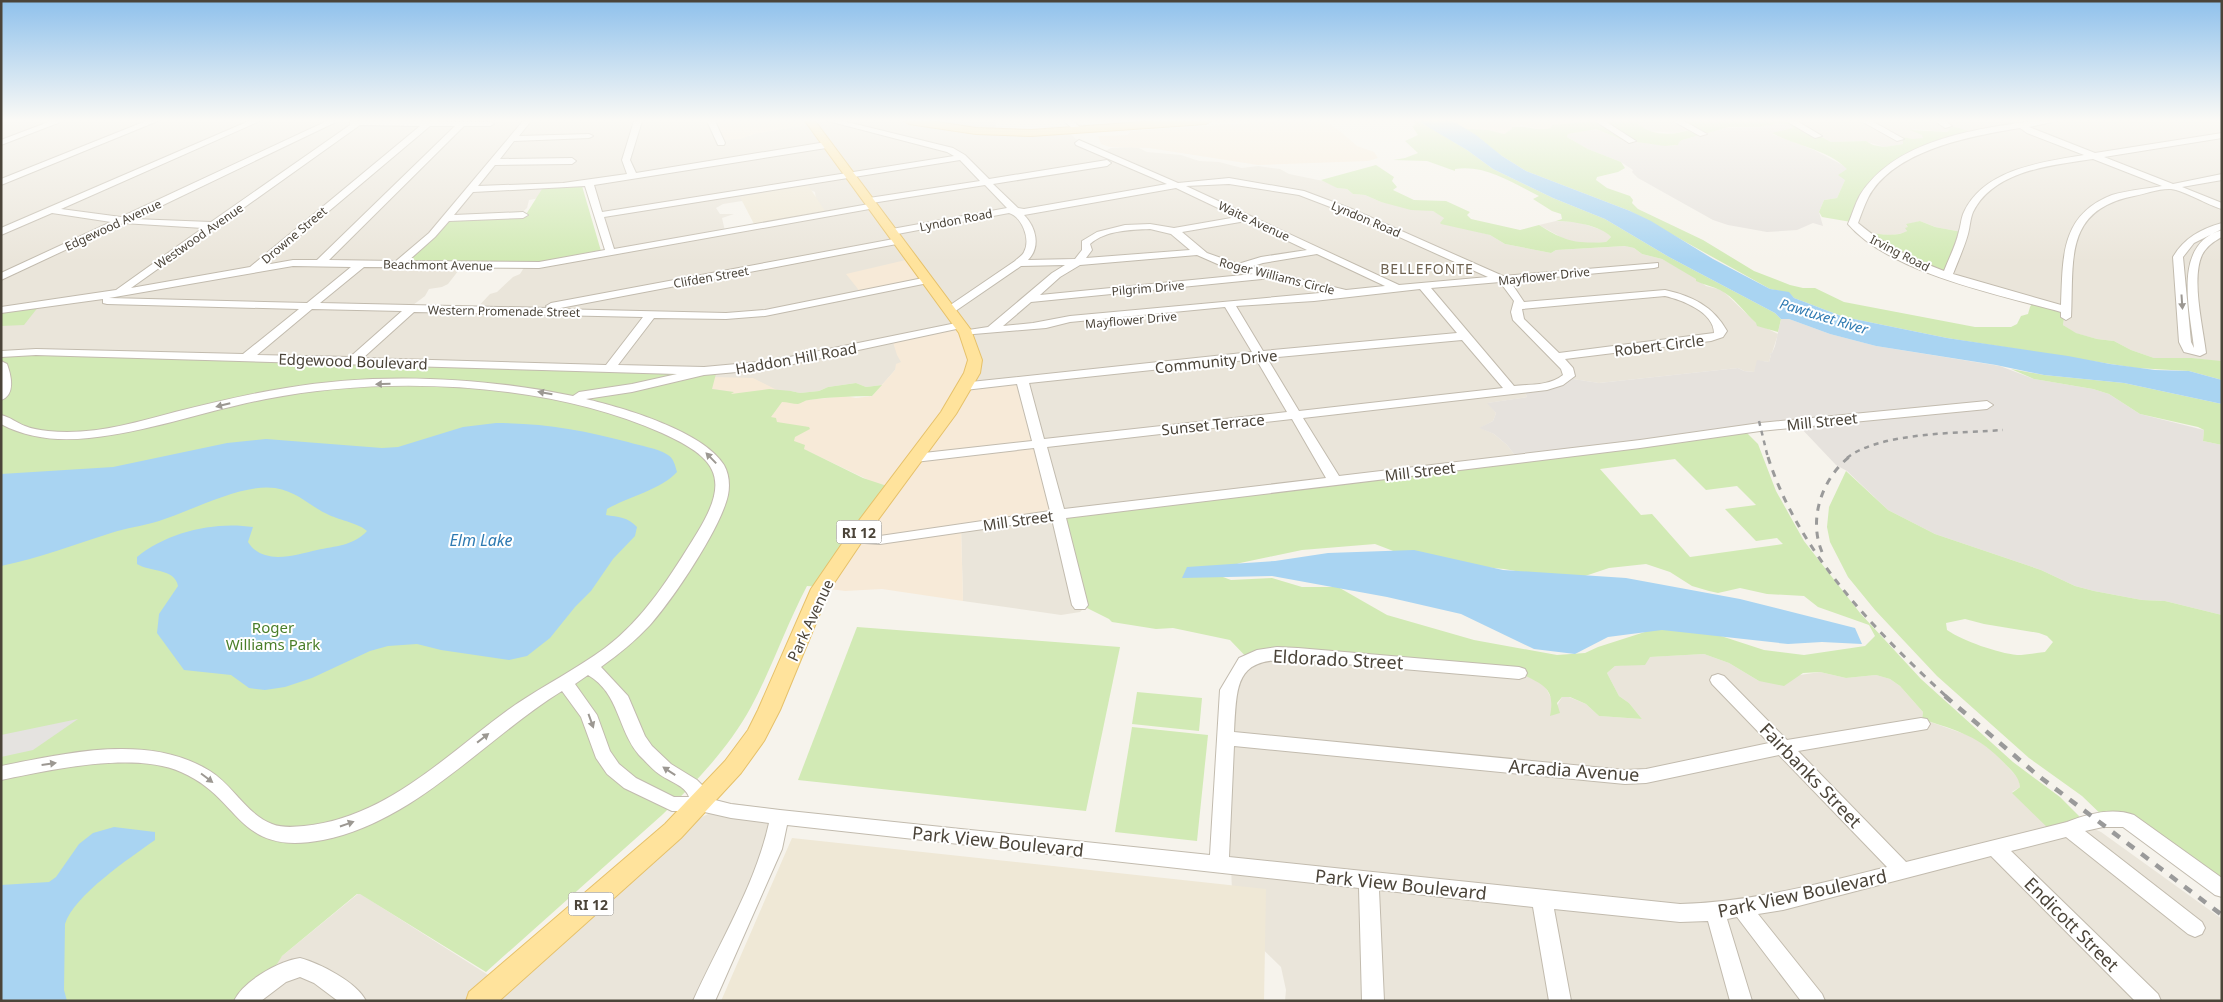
<svg xmlns="http://www.w3.org/2000/svg" width="2223" height="1002" font-family="'Noto Sans',sans-serif">
<style>
.residential{fill:#eae5da;fill-rule:evenodd}
.commercial{fill:#f7ead8}
.industrial{fill:#e6e2dd}
.education{fill:#efe8d6}
.green{fill:#d2eab5;fill-rule:evenodd}
.parking{fill:#e5e3e0}
.water{fill:#a9d4f2}
.lines{fill:none;stroke-linecap:round;stroke-linejoin:round}
.minor-casing{stroke:#c2bbae;stroke-width:2}
.major-casing{stroke:#e6c16a;stroke-width:2}
.minor{fill:#fff;fill-rule:evenodd}
.major{fill:#ffe39c;fill-rule:evenodd}
.rail-far2{stroke:#9a9a9a;stroke-width:2.5;stroke-dasharray:5 5;stroke-linecap:butt}
.rail-far1{stroke:#9a9a9a;stroke-width:3;stroke-dasharray:7 7;stroke-linecap:butt}
.rail{stroke:#9a9a9a;stroke-width:4.5;stroke-dasharray:9 9;stroke-linecap:butt}
.oneway{fill:#9c9892}
.labels{text-anchor:middle;dominant-baseline:central;stroke-width:4;stroke-linejoin:round;paint-order:stroke}
.far-street-label{font-size:12px;fill:#4b4439;stroke:#fff}
.far-neighbourhood-label{font-size:14px;letter-spacing:1px;fill:#6e6250;stroke:#fff}
.far-water-label{font-size:14px;font-style:italic;fill:#2e7ab2;stroke:#fff}
.shield{fill:#fff;stroke:#817c74;stroke-width:1}
.shield-label{font-size:14px;font-weight:bold;fill:#4b4439}
.street-label{font-size:15px;fill:#4b4439;stroke:#fff}
.park-label{font-size:15px;fill:#4a7f2a;stroke:#fff}
.water-label{font-size:16px;font-style:italic;fill:#2e7ab2;stroke:#fff}
.near-street-label{font-size:18px;fill:#4b4439;stroke:#fff}
</style>
<rect width="100%" height="100%" fill="#f6f3ec"/>
<g class="residential">
<path d="M1,121H712L750,136L753,134L811,124V121H996V130L1069,132L1076,139L1105,151L1111,148L1132,147L1139,148L1147,152L1181,155L1199,161L1219,162L1242,168L1258,166L1280,169L1289,174L1328,182L1337,188L1347,189L1353,194L1365,195L1381,202L1433,211L1443,215L1444,218L1442,222L1490,235L1505,244L1551,253L1556,250L1626,246L1634,248L1642,254L1662,259L1690,274L1706,286L1722,290L1756,323L1778,334L1772,353L1769,354L1771,355L1769,362L1761,361L1754,372L1744,371L1738,368L1599,383L1567,378L1524,390L1527,397L1488,403L1496,413L1493,421L1480,428L1494,434L1507,445L1517,458L1085,607L1080,612L1061,615L963,601L961,526L969,385L892,340L902,362L882,385L866,387L856,383L828,387L819,391L800,393L791,391L734,392L1,357ZM589,183L609,252L525,266L520,274L513,277L497,292L490,294L475,310L409,308L425,296L429,289L442,287L448,284L462,266L527,208L529,200L540,198L551,186ZM810,190L815,192L817,208L821,214L725,231L722,218L734,214H720L716,208L723,204Z"/>
<path d="M1640,121H1677L1691,129L1676,133L1650,131L1639,126L1638,124Z"/>
<path d="M1792,121H2222V362L2192,358H2154L2131,350L2114,341L2097,339L2075,333L2063,325L2065,311L1948,276L1962,232L1935,227L1920,221L1906,225L1909,227L1905,233L1891,235L1864,233L1852,224L1868,188L1901,160L1975,134L1948,125L1950,129L1947,132L1912,129L1923,135V139H1913L1897,137L1904,141L1903,144L1884,147L1865,141L1831,142Z"/>
<path d="M1556,221L1578,222L1605,231L1611,237L1606,242L1581,244L1568,241L1539,225Z"/>
<path d="M1704,654L1729,663L1759,681L1820,672L1846,678L1876,675L1890,679L1900,686L1923,712L1922,719L1973,737L1993,751L2019,779L2020,787L2012,792L2101,832L2222,919V1001H1285L1286,990L1281,967L1241,928L1232,890L1231,867L1217,863L1226,750L1240,677L1253,664L1266,657L1524,675L1544,684L1553,702L1551,716L1562,697H1569L1586,704L1599,716L1642,719L1629,703L1619,696L1607,673L1615,666L1638,664L1649,657Z"/>
<path d="M732,803L782,810L785,812L703,1001H227L359,893L496,980L678,828Z"/>
</g>
<g class="commercial">
<path d="M712,121H811V124L753,134L741,139L721,140Z"/>
<path d="M1279,121H1325L1342,133L1357,146L1374,152L1378,158L1368,161L1258,165L1149,148L1110,147L1101,144L1098,136L1128,135L1131,131Z"/>
<path d="M1453,121H1592L1552,125L1551,128L1543,130L1523,125L1512,126V129L1504,134L1488,130L1465,129Z"/>
<path d="M910,259L925,278L861,293L846,274Z"/>
<path d="M955,326L973,356L966,384L1018,381L1057,515L961,526L963,601L882,589L845,591L823,588L879,485L713,406L733,392L707,388L712,377L753,378L799,401L845,396L856,398L872,396L895,370L896,364L901,362L897,355L892,339Z"/>
</g>
<g class="industrial">
<path d="M1780,123L1791,125L1794,128L1772,134L1814,150L1850,169L1837,198L1824,200L1819,212L1823,226L1813,223L1797,230L1767,232L1728,225L1713,220L1638,178L1632,172L1633,170L1621,162L1588,149L1567,137L1568,134L1596,129L1623,140L1669,146L1678,145V142L1682,140L1725,128L1759,127Z"/>
<path d="M1781,319H1789L1830,334L1876,346L2000,366L2034,379L2093,389L2109,394L2140,414L2204,430L2203,441L2222,445V615L2165,601L2142,600L2094,591L2075,586L2041,570L1935,534L1888,510L1847,471L1836,465L1799,426L1517,458L1507,445L1494,434L1479,428L1493,421L1496,413L1487,403L1527,397L1524,390L1567,378L1599,383L1738,368L1744,371L1754,372L1757,360L1769,362L1771,355L1768,354L1772,353L1775,346Z"/>
</g>
<g class="education">
<path d="M808,185L825,211L754,224L740,197Z"/>
<path d="M792,838L1266,889L1264,1001H721Z"/>
</g>
<g class="green">
<path d="M1413,121H1418L1441,134L1467,150L1493,169L1553,198L1605,219L1669,257L1775,313L1781,319L1778,332L1757,326L1756,323C1744,312 1734,297 1720,290C1712,286 1704,285 1696,281V279L1662,259L1642,254L1634,248L1625,246L1556,250L1551,253L1505,244L1490,235L1441,224L1440,223L1444,218L1433,211L1411,210L1381,202L1365,195L1353,194L1347,189L1337,188L1321,180L1376,165L1394,177L1392,181L1397,187L1393,190L1414,200L1446,201L1470,212L1467,215L1471,219L1520,230L1539,225C1564,241 1576,244 1606,242L1611,237C1600,225 1572,221 1556,221L1562,219L1561,214L1552,211L1533,199L1539,196C1513,183 1485,164 1455,169V171L1427,161L1393,160L1405,158L1418,153L1405,141L1418,135L1412,126L1416,125Z"/>
<path d="M1592,121H1640L1638,124C1652,136 1675,136 1691,129L1677,121H1792L1831,142L1866,141L1873,145L1884,147L1903,144V141L1896,136L1913,139L1923,138L1922,135L1910,130L1947,132L1950,129L1947,125L1977,133L1926,148L1880,174L1851,222L1822,217L1819,212L1824,200L1837,198L1845,180L1838,175L1847,169C1827,149 1796,146 1772,133L1793,128L1791,125L1780,123L1759,127H1729L1682,140L1679,142L1678,145L1665,146L1623,140L1596,129L1568,134L1567,137L1588,149L1621,162L1625,168L1618,172L1597,177L1596,180L1607,188L1630,196L1633,200L1632,203L1638,209L1703,240L1754,271L1790,285L1803,288H1815L1844,302L1975,327H2011L2017,324L2021,316L2028,314L2030,307L2033,302L2065,311L2063,325L2076,333L2097,339L2114,341L2131,350L2154,358H2192L2221,361L2222,380L2189,371L2136,368L1947,338L1844,317L1794,298L1789,293L1770,289L1630,211L1526,171L1502,156L1465,129L1488,130L1504,134L1512,129V127C1526,125 1537,132 1551,128L1552,125Z"/>
<path d="M582,186L601,251L545,262L521,264L404,262L449,219L525,216L542,189Z"/>
<path d="M1920,221L1935,227L1962,232L1945,274L1864,233C1877,233 1896,238 1907,231L1905,228L1908,227L1906,224Z"/>
<path d="M39,306L24,325L1,326V308Z"/>
<path d="M1,351L717,370L712,389L734,392L731,394L769,389L791,391L800,393L819,391L828,387L856,383L866,387L882,385L872,396C852,396 830,397 809,400C805,400 802,403 798,404C793,404 787,402 782,402L771,417L776,418L777,422L809,427L810,429L795,437L794,441L805,445L804,449L863,478L890,487L823,587L807,586C786,626 772,668 751,707C728,749 695,783 662,815L486,972L360,894H357L282,956L277,964L232,1001H1Z"/>
<path d="M2011,369L2044,375L2124,383L2222,404V445L2203,441L2204,430L2198,427L2140,414L2109,394L2093,389L2034,379Z"/>
<path d="M1745,431L1758,444L1776,491L1804,541L1860,613L1921,679L2013,762L2060,797L2088,825L2052,832L2012,793L2020,787C2019,777 2013,772 2006,765C1980,736 1958,731 1922,719L1923,712L1900,686L1890,679L1876,675L1846,678L1820,672L1803,673L1784,686L1759,681L1729,663L1704,654L1650,657L1645,665L1615,666L1607,673L1619,696L1629,703L1642,719L1599,716L1586,704L1570,697H1562L1557,703L1560,713L1550,716C1555,690 1546,686 1524,675L1276,653L1253,664L1230,640L1173,628L1156,629L1112,622L1109,619L1085,607L1057,515ZM1675,459L1706,490L1737,486L1756,505L1725,509L1756,541L1777,538L1783,544L1690,557L1652,514L1641,515L1600,469ZM1375,544L1409,557L1432,562L1504,569L1563,579L1579,578L1609,568L1646,564L1670,572L1692,586L1709,591L1718,593L1740,588L1767,594L1804,596L1818,607L1869,625L1875,636L1865,646L1804,655L1764,650L1721,636L1679,629L1651,630L1598,647L1585,653L1557,655L1474,640L1387,615L1338,587H1302L1272,578L1231,580L1223,577L1231,566L1240,563L1302,550Z"/>
<path d="M1846,471L1888,510L1935,534L2041,570L2075,586L2094,591L2142,600L2165,601L2222,615V884L2141,825L2108,821L2082,796L2029,758L1937,676L1875,610L1848,577L1830,542L1827,527L1829,507ZM1965,619L1984,624L2039,633L2047,636L2053,642L2045,652C2036,653 2026,655 2017,655C1998,653 1963,641 1947,630L1946,623Z"/>
<path d="M857,627L1120,647L1086,811L798,780Z"/>
<path d="M1137,692L1202,698L1199,731L1132,724Z"/>
<path d="M1132,727L1208,735L1197,841L1115,832Z"/>
</g>
<path class="parking" d="M78,719L33,750L1,757V735Z"/>
<g class="water">
<path d="M1418,121H1453L1476,135L1502,156L1526,171L1630,211L1651,221L1713,259L1770,289L1789,292L1794,298L1844,317L1947,338L2068,356L2110,364L2155,370L2189,371L2222,380V404L2124,383L2044,375L1996,365L1876,346L1830,334L1789,319H1781L1775,313L1669,257L1605,219L1553,198L1493,169L1467,150Z"/>
<path d="M496,423C543,423 583,430 628,442C641,446 657,448 668,455C674,459 675,465 677,472C662,489 628,497 607,509L606,515C618,517 628,517 637,527L635,536L613,559L591,591L575,607L550,638L527,656L509,660L441,650L417,644L388,646L370,651L312,678L285,687L265,690L249,688L231,675L184,670L157,633L159,614L178,586C175,568 149,572 137,564V557C167,532 215,521 253,527L248,542C263,566 295,555 317,550C335,546 353,546 367,531C360,524 340,520 329,515C309,506 299,492 275,488C242,483 191,511 159,521C143,526 126,528 111,533C74,545 39,558 1,566V474L113,467L227,443L266,439L382,448L398,447L463,427Z"/>
<path d="M1414,550L1503,570L1626,578L1740,599L1855,628L1862,644L1822,642L1788,644L1662,630L1608,637L1575,654L1534,649L1461,614L1387,597L1272,576L1182,578L1187,567L1275,561L1328,553Z"/>
<path d="M114,827L155,832V840C130,858 74,895 65,924L64,990L67,1001H1V885L49,882L56,877L79,844L93,833Z"/>
</g>
<g class="lines">
<defs>
<g id="minor">
<path d="M51,121H63L1,145V140Z"/>
<path d="M146,121H158L1,185V179Z"/>
<path d="M249,121H260L61,209L121,217L327,121H338L134,219L211,222L350,125V121L490,122L494,124L490,126H464L329,260L396,261L429,233L523,121H531L519,136L589,134L593,136L589,138L514,141L500,159L572,158L576,161L572,164L495,165L478,186L563,183L627,174L622,160L634,121H642L630,160L636,173L826,142L830,145L826,148L594,185L602,212L954,156L947,152L828,121H843L953,148L965,155L989,179L1107,160L1111,163L1107,166L993,184L1018,208L1024,209L1167,184L1076,145L1075,143L1079,140L1178,183L1229,178L1304,191L1352,209L1503,276L1658,263V267L1654,268L1510,281L1524,302L1665,290C1692,296 1713,306 1727,331L1723,337L1711,341L1565,359L1573,368L1575,376L1563,385L1547,390L1303,418L1339,476L1640,440L1760,423L1987,401L1993,405L1987,409L1760,431L1640,448L1066,518L1088,605L1085,609H1075L1072,605L1052,519L880,544L849,542L847,539L849,536H880L1050,511L1034,448L915,462L910,461L908,458L915,454L1032,441L1017,384L965,390L961,389L959,386L961,383L1252,352L1225,307L1070,322L1046,328L962,335L960,333L962,331L988,327L1052,273L1065,265L1021,266L954,312H946L945,310L946,308L1015,261C1018,258 1023,255 1024,252C1031,239 1022,217 1009,213L892,235L887,232L892,229L1007,208L985,185L872,203L877,206L875,208L539,268L364,267L320,303L548,308L546,306L551,303L899,238L902,239V243L555,309L726,313L765,310L928,277L933,280L928,283L765,316L726,319L654,318L618,365L704,367L770,361L961,322L967,325L961,328L770,369L704,375L632,392L586,399C624,408 703,431 724,465C729,474 730,485 728,495C721,528 673,599 650,625C635,641 619,654 601,667L628,696L645,736L652,746L671,764L697,780L702,785L707,798L731,804L780,810L1210,855L1220,690L1239,658L1257,650L1277,647L1298,648L1519,667L1525,669L1527,673L1525,677L1519,679L1298,660C1236,657 1237,679 1234,732L1625,770L1646,769L1769,743L1712,684L1710,680L1712,676L1718,674L1724,676L1787,740L1921,718L1927,719L1930,724L1927,729L1921,730L1798,751L1906,862L2067,822C2087,814 2112,807 2134,815L2222,878V897L2215,895L2123,827H2103L2085,831L2202,922L2205,928L2202,934L2195,937L2188,934L2066,837L2011,851L2158,994L2161,1001H2135L1991,856L1783,910L1758,914L1822,994L1825,1001H1801L1737,917L1727,919L1752,1001H1730L1708,921L1680,922L1554,909L1571,1001H1549L1533,907L1379,890L1384,1001H1362L1359,888L787,825L782,849L715,1001H693C719,943 755,886 769,823L731,818L700,811H672L624,788L607,774L596,758L581,717L562,691C484,739 417,821 323,840C236,857 242,798 181,772C134,751 50,770 1,780V766C67,753 149,733 210,771C233,785 246,814 272,824C282,828 294,827 304,826C388,818 450,751 515,705C545,685 576,669 605,648C645,618 671,575 697,533C731,478 717,458 662,433C548,382 388,375 266,399C207,410 149,432 89,438C59,441 29,439 1,424V415C10,417 17,423 25,426C32,429 40,430 48,431C90,436 134,423 175,412C211,403 248,394 286,388C377,372 482,377 573,396L579,392L632,384L677,374L36,355L1,357V351L36,349L243,354L299,309L107,304L103,303V299L1,313V307L116,290L203,228L123,223L1,280V273L111,222L52,213L1,235V228ZM360,125L420,126L250,267L131,288ZM430,126H455L317,260H293L265,265ZM960,160L980,181L869,198L864,201L869,204L614,249L604,217ZM1229,184L1299,195L1346,213L1488,277L1399,285L1186,186ZM585,186L605,250L539,262L408,261L435,237L449,221L523,218L528,215L523,212L454,215L473,192ZM1176,188L1237,217L1174,228L1150,224L1125,225L1097,232L1082,241V250L1075,259L1028,260C1041,247 1036,227 1024,215ZM1246,221L1307,250L1261,257L1238,264L1207,253L1182,232ZM1150,229L1171,234L1190,250L1086,258L1092,250L1090,244C1106,230 1130,230 1150,229ZM1317,254L1385,286L1346,290L1250,267L1263,263ZM1197,255L1222,266L1253,274L1040,295L1060,277L1080,265ZM293,266L351,267L307,303L109,298ZM1267,277L1331,292L1070,316L1033,323L1003,326L1031,302L1262,279ZM1500,282L1514,301L1511,312L1513,320L1561,369L1563,375C1549,386 1531,384 1514,386L1431,288ZM1420,289L1457,333L1263,351L1236,306L1314,301ZM1665,296C1682,300 1714,312 1714,333L1559,353L1524,319L1522,309ZM312,309L402,311L350,357L257,355ZM414,312L643,317L606,365L363,358ZM1462,340L1503,388L1299,411L1267,358ZM1256,359L1287,412L1044,439L1029,383ZM1292,419L1326,478L1064,509L1047,447ZM588,675C620,694 617,729 639,755C645,761 652,769 659,774C668,781 685,785 689,797H674L636,778L619,764L610,751L597,715L575,684ZM1234,746L1625,784L1646,783L1779,755L1887,867C1818,884 1751,902 1680,904L1229,857Z"/>
<path d="M707,121H715L725,143L724,145H718Z"/>
<path d="M1064,121H1073L1083,130L1076,132Z"/>
<path d="M1595,121H1605L1636,141L1629,143Z"/>
<path d="M1673,121H1684L1707,134L1700,136Z"/>
<path d="M1786,121H1797L1822,136L1815,138Z"/>
<path d="M1861,121H1872L1904,139L1897,141Z"/>
<path d="M1935,121H1945L1952,126L1945,128Z"/>
<path d="M2033,121H2057L2029,127L2095,153L2222,133V138L2104,157L2173,184L2222,174V180L2182,187L2222,203V209C2207,205 2186,191 2171,189C2160,188 2145,194 2134,196C2063,210 2074,261 2071,317L2066,320L2061,317V312C2000,295 1890,273 1848,224C1852,215 1855,204 1860,195C1895,140 1974,129 2033,121ZM2020,128L2027,133L2084,155C2042,162 1984,169 1964,212C1961,218 1961,225 1959,231C1956,245 1949,258 1944,271C1912,259 1884,245 1858,223C1861,215 1864,206 1868,198C1893,150 1971,136 2020,128ZM2093,159L2162,186C2146,189 2128,190 2112,195C2060,215 2063,258 2061,305L1953,274C1958,261 1964,248 1968,234C1970,227 1970,219 1973,212C1994,170 2053,165 2093,159Z"/>
<path d="M2222,223V229L2194,243L2183,257L2191,342L2194,348C2190,310 2172,244 2222,230V237C2214,241 2206,247 2202,255C2191,279 2203,327 2206,353L2200,356L2184,352L2179,342L2173,257C2184,238 2201,229 2222,223Z"/>
<path d="M1,361L7,364C11,375 16,395 1,400Z"/>
<path d="M300,958C319,963 357,982 366,1001H338L314,983L300,977L286,982L261,1001H234C243,981 279,961 300,958Z"/>
</g>
<g id="major">
<path d="M805,121H815L971,330L982,360L980,373L956,414L861,543L830,589L780,710L764,741L741,773L681,838L499,1001H466L469,992L665,824L725,761L748,730L758,710L811,589L848,535L941,412L964,373L968,360L959,333Z"/>
<path d="M904,121H931L976,128L1031,130L1157,121H1211L1206,124L1031,136L976,134L909,124Z"/>
</g>
</defs>
<use href="#minor" class="minor-casing"/>
<use href="#major" class="major-casing"/>
<use href="#minor" class="minor"/>
<use href="#major" class="major"/>
<g class="rail-far2">
<path d="M1759,421L1768,458"/>
<path d="M1847,458C1879,432 1962,433 2003,430"/>
</g>
<g class="rail-far1">
<path d="M1768,457C1798,552 1875,631 1947,697"/>
<path d="M1822,552C1808,519 1822,479 1849,457"/>
</g>
<path class="rail" d="M1945,696L2036,774L2222,915"/>
</g>
<defs><path id="oneway-solid" d="M-6-.8H1V-3.2L6.5 0L1 3.2V.8H-6Z" transform="scale(1.25)"/></defs>
<g class="oneway">
<use href="#oneway-solid" transform="translate(2182 302) rotate(86)"/>
<use href="#oneway-solid" transform="translate(383 384) rotate(179)"/>
<use href="#oneway-solid" transform="translate(545 393) rotate(-170)"/>
<use href="#oneway-solid" transform="translate(223 405) rotate(166)"/>
<use href="#oneway-solid" transform="translate(711 458) rotate(-134)"/>
<use href="#oneway-solid" transform="translate(591 721) rotate(70)"/>
<use href="#oneway-solid" transform="translate(483 738) rotate(-38)"/>
<use href="#oneway-solid" transform="translate(49 764) rotate(-8)"/>
<use href="#oneway-solid" transform="translate(669 771) rotate(-147)"/>
<use href="#oneway-solid" transform="translate(207 778) rotate(37)"/>
<use href="#oneway-solid" transform="translate(347 824) rotate(-19)"/>
</g>
<linearGradient id="sky" x2="0" y2="1"><stop stop-color="#8fc1ec"/><stop offset="0.46" stop-color="#fbfaf6"/><stop offset="1" stop-color="#fbfaf6" stop-opacity="0"/></linearGradient>
<rect width="2223" height="262" fill="url(#sky)"/>
<g class="labels">
<g class="far-street-label">
<text transform="translate(1366 219) rotate(23)">Lyndon Road</text>
<text transform="translate(956 220) rotate(-11)">Lyndon Road</text>
<text transform="translate(1254 221) rotate(25)">Waite Avenue</text>
<text transform="translate(113 225) rotate(-25)">Edgewood Avenue</text>
<text transform="translate(294 235) rotate(-40)">Drowne Street</text>
<text transform="translate(199 236) rotate(-35)">Westwood Avenue</text>
<text transform="translate(1900 253) rotate(27)">Irving Road</text>
<text transform="translate(438 265) rotate(1)">Beachmont Avenue</text>
<text transform="translate(1277 276) rotate(14)">Roger Williams Circle</text>
<text transform="translate(1544 276) rotate(-6)">Mayflower Drive</text>
<text transform="translate(711 277) rotate(-10)">Clifden Street</text>
<text transform="translate(1148 288) rotate(-5)">Pilgrim Drive</text>
<text transform="translate(504 311) rotate(1)">Western Promenade Street</text>
<text transform="translate(1131 320) rotate(-5)">Mayflower Drive</text>
</g>
<g class="far-neighbourhood-label">
<text x="1427" y="268">BELLEFONTE</text>
</g>
<g class="far-water-label">
<text transform="translate(1824 316) rotate(17)">Pawtuxet River</text>
</g>
<g class="shield">
<rect x="836.5" y="520.5" width="45" height="23" rx="4"/>
<rect x="568.5" y="892.5" width="45" height="23" rx="4"/>
</g>
<g class="shield-label">
<text x="859" y="532">RI 12</text>
<text x="591" y="904">RI 12</text>
</g>
<g class="street-label">
<text transform="translate(1659 345) rotate(-7)">Robert Circle</text>
<text transform="translate(796 358) rotate(-10)">Haddon Hill Road</text>
<text transform="translate(353 361) rotate(2)">Edgewood Boulevard</text>
<text transform="translate(1216 361) rotate(-6)">Community Drive</text>
<text transform="translate(1822 421) rotate(-6)">Mill Street</text>
<text transform="translate(1213 424) rotate(-6)">Sunset Terrace</text>
<text transform="translate(1420 471) rotate(-7)">Mill Street</text>
<text transform="translate(1018 520) rotate(-8)">Mill Street</text>
<text transform="translate(810 620) rotate(-65)">Park Avenue</text>
</g>
<g class="park-label">
<text x="273" y="627">Roger<tspan x="273" dy="17">Williams Park</tspan></text>
</g>
<g class="water-label">
<text x="481" y="540">Elm Lake</text>
</g>
<g class="near-street-label">
<text transform="translate(1338 659) rotate(3)">Eldorado Street</text>
<text transform="translate(1574 770) rotate(4)">Arcadia Avenue</text>
<text transform="translate(1811 775) rotate(46)">Fairbanks Street</text>
<text transform="translate(998 841) rotate(6)">Park View Boulevard</text>
<text transform="translate(1401 884) rotate(6)">Park View Boulevard</text>
<text transform="translate(1802 893) rotate(-12)">Park View Boulevard</text>
<text transform="translate(2072 924) rotate(45)">Endicott Street</text>
</g>
</g>
<rect width="2223" height="1002" fill="none" stroke="#4b4439" stroke-width="5"/>
</svg>
